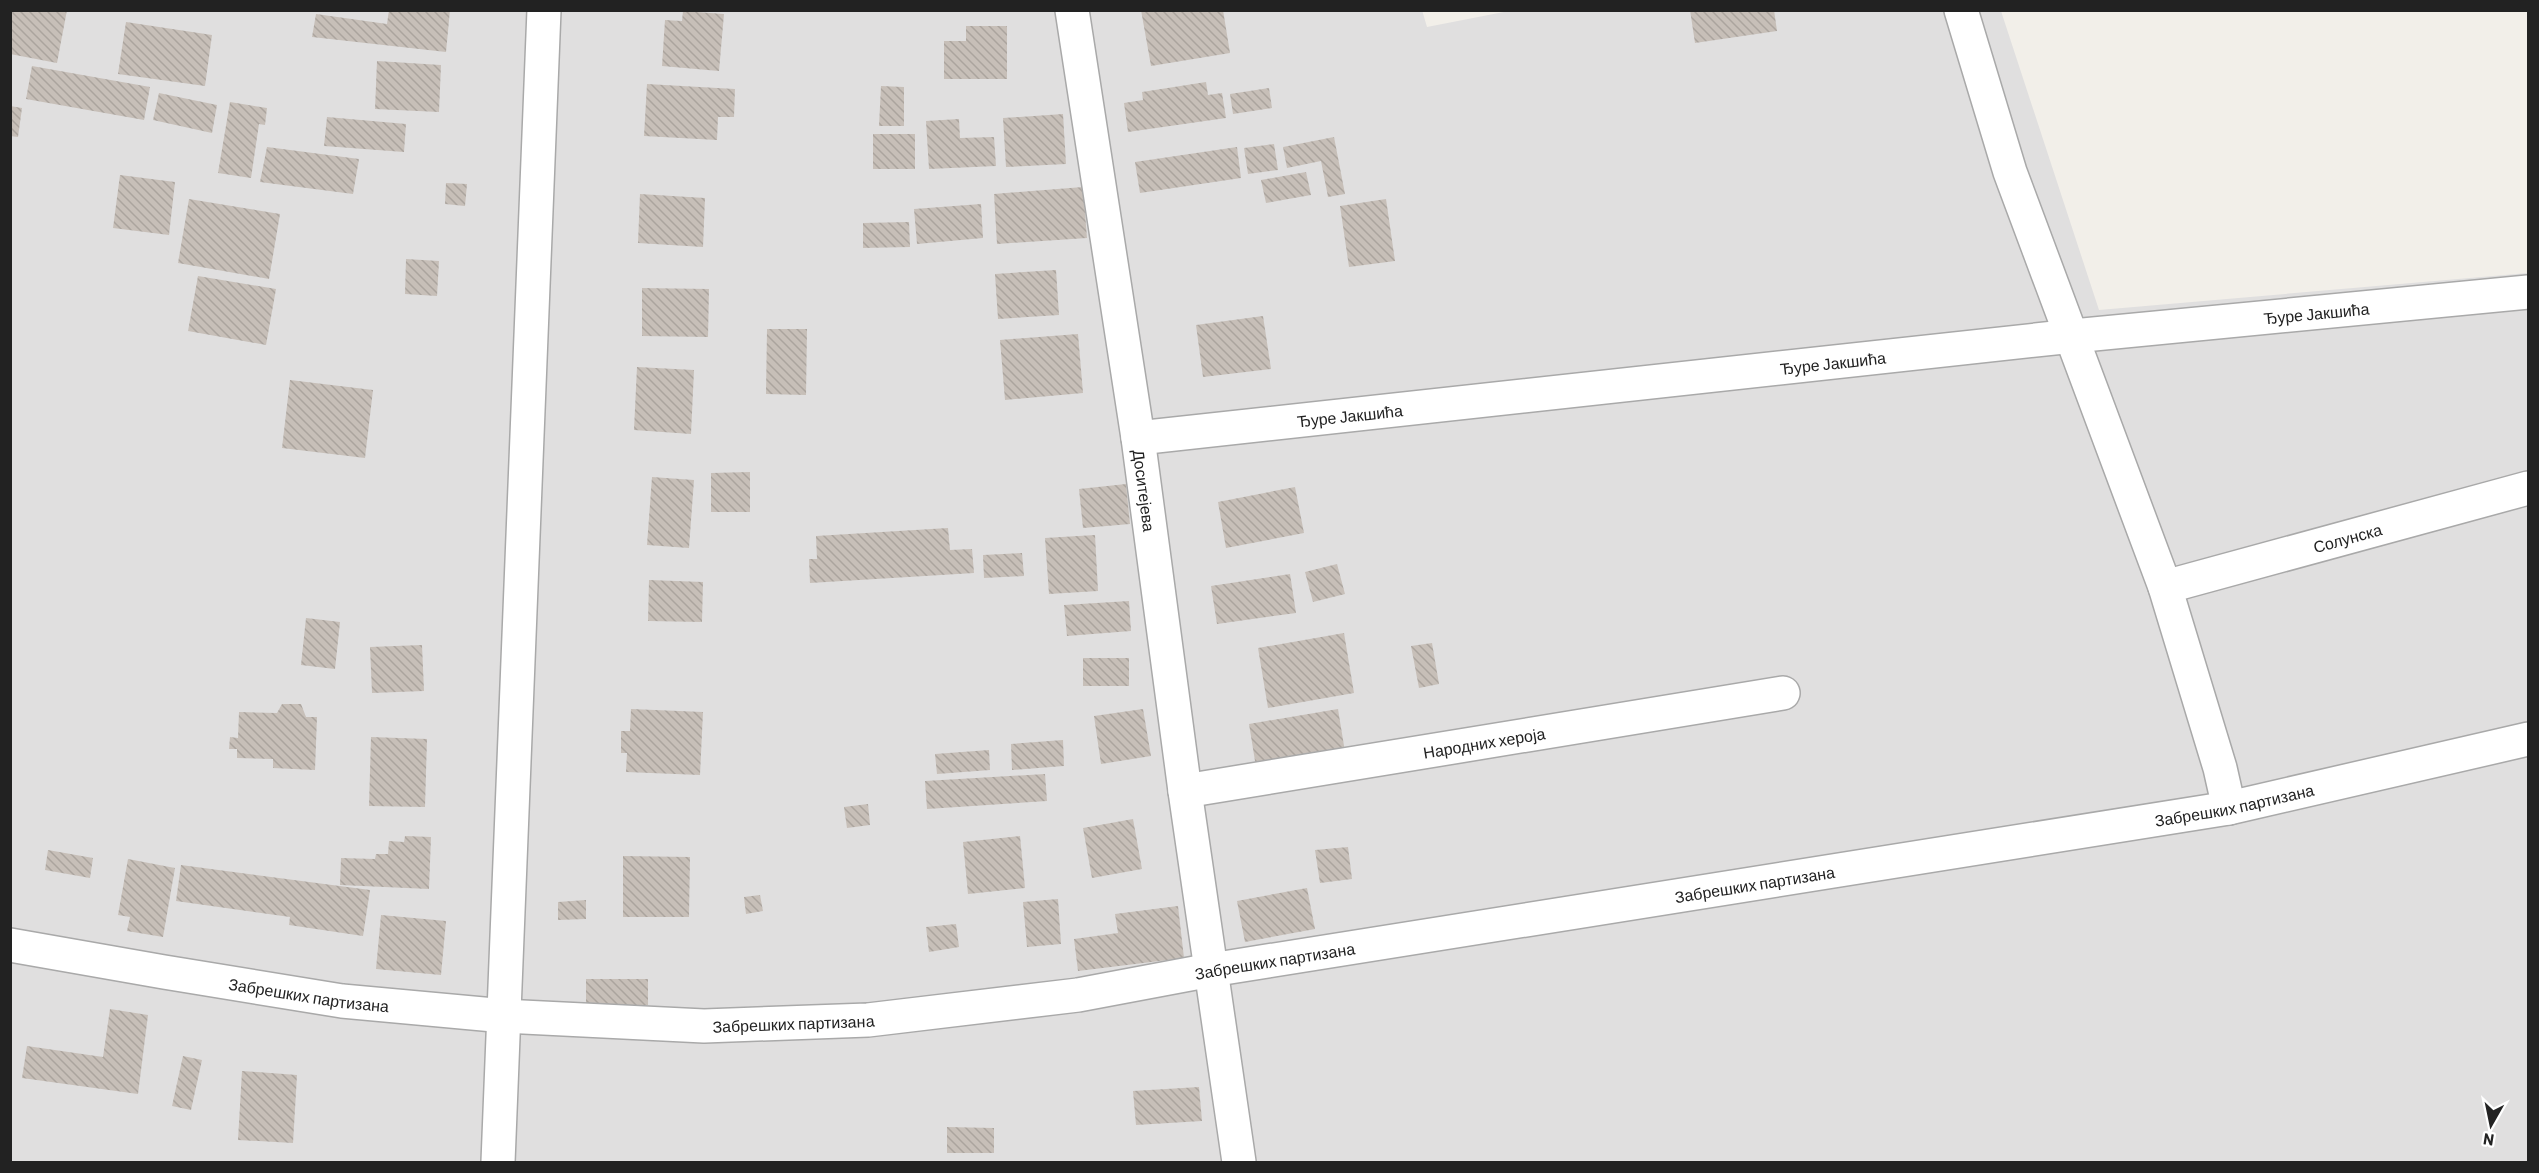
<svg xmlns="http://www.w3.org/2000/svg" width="2539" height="1173" font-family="Barlow,sans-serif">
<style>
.residential{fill:#e0dfdf}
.building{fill:url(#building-back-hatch)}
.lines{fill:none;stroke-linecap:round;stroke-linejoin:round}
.minor-casing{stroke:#a9a9a9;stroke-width:36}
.minor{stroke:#fff;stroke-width:33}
.labels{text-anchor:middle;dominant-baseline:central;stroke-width:6;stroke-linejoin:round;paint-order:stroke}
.street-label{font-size:16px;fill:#222;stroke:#fff}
</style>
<defs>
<pattern id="building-back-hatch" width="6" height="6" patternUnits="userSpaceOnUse" patternTransform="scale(1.5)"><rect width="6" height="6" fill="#c7bfb8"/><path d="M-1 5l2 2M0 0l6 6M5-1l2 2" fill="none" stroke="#aba49e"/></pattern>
</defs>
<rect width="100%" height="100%" fill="#f2efe9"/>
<path class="residential" d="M1422,10L1427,27L1514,10L2001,11L2099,310L2528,273V1162H11L10,11Z"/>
<g class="building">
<path d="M10,10H67L57,63L10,54Z"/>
<path d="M389,10H450L446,52L312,37L316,14L387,24Z"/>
<path d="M1141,10H1223L1230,53L1151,66Z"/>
<path d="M1690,10H1774L1777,31L1695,43Z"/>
<path d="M683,11L724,14L719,71L662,66L665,20L682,21Z"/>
<path d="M126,22L212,35L205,86L118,74Z"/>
<path d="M966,26H1007V79H944V41H966Z"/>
<path d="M377,61L441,65L439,112L375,109Z"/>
<path d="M32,66L150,87L144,120L26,99Z"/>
<path d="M1206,82L1208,95L1222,93L1226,118L1128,132L1124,103L1143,100L1142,92Z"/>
<path d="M647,84L735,89L734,117H718L717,140L644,136Z"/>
<path d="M881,86L904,87V126H879Z"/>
<path d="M1269,88L1272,108L1233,114L1230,94Z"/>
<path d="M159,93L217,105L212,133L153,120Z"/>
<path d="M230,102L267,108L265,125L259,124L251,178L218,173Z"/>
<path d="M10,106L22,108L18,137L10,136Z"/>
<path d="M1063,114L1066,164L1006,167L1003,118Z"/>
<path d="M327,117L406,124L404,152L324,146Z"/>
<path d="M959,119L960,138L994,137L996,166L929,169L926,121Z"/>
<rect x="873" y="134" width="42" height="35"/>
<path d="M1334,137L1345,194L1328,197L1321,161L1287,168L1283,147Z"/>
<path d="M1274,144L1278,170L1248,174L1244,148Z"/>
<path d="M267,147L359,159L353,194L260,182Z"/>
<path d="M1237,147L1241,178L1140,193L1135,162Z"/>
<path d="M1306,172L1311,195L1266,203L1261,180Z"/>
<path d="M120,175L175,182L169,235L113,228Z"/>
<path d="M446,183L467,184L465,206L445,204Z"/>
<path d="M1083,187L1087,238L997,244L994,194Z"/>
<path d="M640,194L705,198L703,247L638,243Z"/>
<path d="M189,199L280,214L269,279L178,263Z"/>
<path d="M1386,199L1395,261L1349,267L1340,206Z"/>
<path d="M981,204L983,238L917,244L914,209Z"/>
<path d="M909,222L910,247L863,248V223Z"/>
<path d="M406,259L439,261L437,296L405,294Z"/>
<path d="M1056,270L1059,315L998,319L995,274Z"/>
<path d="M198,276L276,289L266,345L188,331Z"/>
<path d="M642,288L709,289L708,337L642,336Z"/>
<path d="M1263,316L1271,369L1203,377L1196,325Z"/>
<path d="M767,329H807L806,395L766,394Z"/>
<path d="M1078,334L1083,393L1005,400L1000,340Z"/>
<path d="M637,367L694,370L691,434L634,430Z"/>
<path d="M290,380L373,390L365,458L282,448Z"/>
<path d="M750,472V512H711V473Z"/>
<path d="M652,477L694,480L689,548L647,545Z"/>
<path d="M1126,484L1130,524L1083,528L1079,489Z"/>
<path d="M1295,487L1304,533L1226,548L1218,502Z"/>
<path d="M948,528L950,550L972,549L974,573L810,583L809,559H817L816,536Z"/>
<path d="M1095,535L1098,591L1049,594L1045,538Z"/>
<path d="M1022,553L1024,576L984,578L983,555Z"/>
<path d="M1337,564L1345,594L1313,602L1305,572Z"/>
<path d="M1290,574L1296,613L1217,624L1211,586Z"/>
<path d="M649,580L703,582L702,622L648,621Z"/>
<path d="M1129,601L1131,631L1067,636L1064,605Z"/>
<path d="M306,618L340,622L335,669L301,665Z"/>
<path d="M1344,633L1354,693L1268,708L1258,648Z"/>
<path d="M1432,643L1439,684L1419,688L1411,646Z"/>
<path d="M422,645L424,691L372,693L370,647Z"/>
<rect x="1083" y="658" width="46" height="28"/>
<path d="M282,704H301L306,717H317L315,770L273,768V759L237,758V749H229L230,737L238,738L239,712L277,713Z"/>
<path d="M631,709L703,712L700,775L626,772L627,753H621V731H630Z"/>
<path d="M1143,709L1151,756L1101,764L1094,716Z"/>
<path d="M1338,709L1345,752L1256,767L1249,724Z"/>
<path d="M371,737L427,739L425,807L369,806Z"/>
<path d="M1063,740L1064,766L1012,770L1011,744Z"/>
<path d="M989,750L990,770L937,774L935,754Z"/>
<path d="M1045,774L1047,801L927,809L925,781Z"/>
<path d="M868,804L870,825L847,828L844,807Z"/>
<path d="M1133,819L1142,869L1092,878L1083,828Z"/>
<path d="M405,836L431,837L429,889L340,885L341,858L375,859L376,854H388L389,841L404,842Z"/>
<path d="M1020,836L1025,888L968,894L963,842Z"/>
<path d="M1348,847L1352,879L1320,883L1315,850Z"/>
<path d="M48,850L93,858L90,878L45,870Z"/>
<path d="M623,856L690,857L689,917H623Z"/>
<path d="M128,859L175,868L163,937L127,931L130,917L118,915Z"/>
<path d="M181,865L370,890L363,936L289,925L290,917L176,901Z"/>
<path d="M1307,888L1315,929L1245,942L1237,901Z"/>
<path d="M760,895L763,911L746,914L744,897Z"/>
<path d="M1058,899L1061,944L1027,947L1023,902Z"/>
<path d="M586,900V919L558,920V902Z"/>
<path d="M1178,906L1184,958L1078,971L1074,939L1118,933L1115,914Z"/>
<path d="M381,915L446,921L441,975L376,969Z"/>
<path d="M956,924L959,947L929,952L926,927Z"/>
<rect x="586" y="979" width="62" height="26"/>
<path d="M110,1009L148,1015L138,1094L22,1078L27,1046L103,1057Z"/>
<path d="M183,1056L202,1060L191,1110L172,1106Z"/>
<path d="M242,1071L297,1075L293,1143L238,1140Z"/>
<path d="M1199,1087L1202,1121L1136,1125L1133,1091Z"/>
<path d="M947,1127L994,1128V1153H947Z"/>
</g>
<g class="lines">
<defs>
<g id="minor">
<path id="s1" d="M1072,10L1138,438L1185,791L1239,1162"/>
<path d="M1961,10L2010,172L2165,587L2220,768L2229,808"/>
<path id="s2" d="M1138,438L2073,336L2528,292"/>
<path id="s3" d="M2165,587L2528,488"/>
<path id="s4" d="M1185,791L1783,693"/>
<path id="s5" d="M10,945L164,972L342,1001L505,1016L704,1026L868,1020L1078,995L1211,970L2229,808L2528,739"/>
<path d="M498,1162L544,10"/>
</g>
</defs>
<use href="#minor" class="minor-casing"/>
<use href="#minor" class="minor"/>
</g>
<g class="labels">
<g class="street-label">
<text stroke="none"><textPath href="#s2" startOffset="1185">Ђуре Јакшића</textPath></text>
<text stroke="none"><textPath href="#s2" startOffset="699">Ђуре Јакшића</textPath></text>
<text stroke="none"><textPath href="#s2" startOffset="213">Ђуре Јакшића</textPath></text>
<text stroke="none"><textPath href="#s1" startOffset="486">Доситејева</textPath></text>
<text stroke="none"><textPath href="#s3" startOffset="189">Солунска</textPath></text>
<text stroke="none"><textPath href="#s4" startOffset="303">Народних хероја</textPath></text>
<text stroke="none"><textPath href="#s5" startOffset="2247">Забрешких партизана</textPath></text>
<text stroke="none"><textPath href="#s5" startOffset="1761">Забрешких партизана</textPath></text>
<text stroke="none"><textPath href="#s5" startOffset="1275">Забрешких партизана</textPath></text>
<text stroke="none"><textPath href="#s5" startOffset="303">Забрешких партизана</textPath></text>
<text stroke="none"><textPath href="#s5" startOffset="789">Забрешких партизана</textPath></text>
</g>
</g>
<rect width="2539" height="1173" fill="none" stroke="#222222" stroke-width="24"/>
<g transform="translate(2491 1125) rotate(189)" stroke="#ffffff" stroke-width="4.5" paint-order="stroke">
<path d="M0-4.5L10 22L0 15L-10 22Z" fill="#222222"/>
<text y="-9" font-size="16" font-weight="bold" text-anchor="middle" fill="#222222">N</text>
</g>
</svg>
